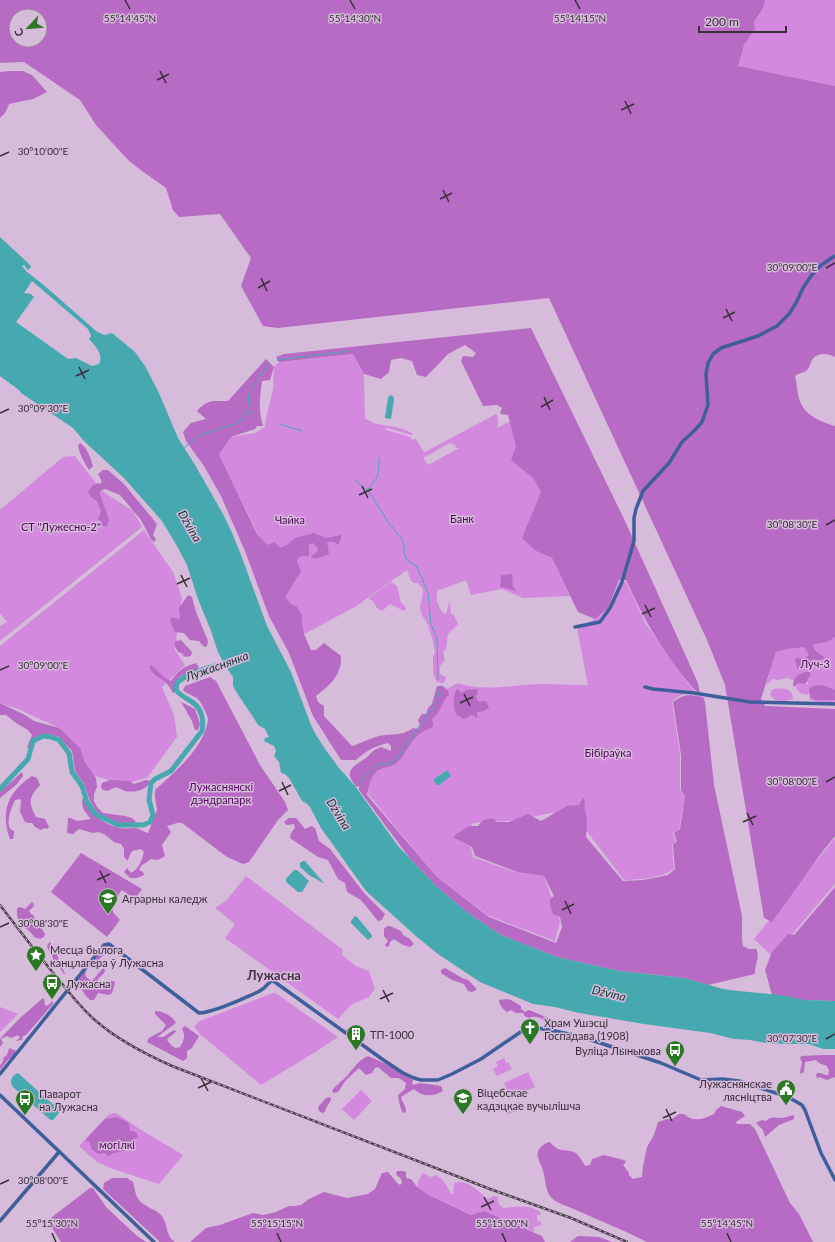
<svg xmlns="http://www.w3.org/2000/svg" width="835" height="1242" font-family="Lato,sans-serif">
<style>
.green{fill:#d289de;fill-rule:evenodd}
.forest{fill:#b76bc4;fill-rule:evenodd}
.water{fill:#47a9b0;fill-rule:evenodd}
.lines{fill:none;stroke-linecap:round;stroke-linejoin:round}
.stream{stroke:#47a9b0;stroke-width:1}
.river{stroke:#47a9b0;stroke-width:5}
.secondary{stroke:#3f5f9b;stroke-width:3.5}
.rail-casing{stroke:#4c3f4d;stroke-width:2.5}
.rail{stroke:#d6bbda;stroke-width:1;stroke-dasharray:3;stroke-linecap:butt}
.ticks{fill:none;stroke:#392e3a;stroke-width:1.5}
.labels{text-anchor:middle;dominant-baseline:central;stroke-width:3;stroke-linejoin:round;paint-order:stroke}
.park-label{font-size:11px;fill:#53085f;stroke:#d6bbda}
.poi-label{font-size:11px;fill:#392e3a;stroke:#d6bbda;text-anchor:start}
.water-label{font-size:12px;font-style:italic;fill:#163537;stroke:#d6bbda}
.quarter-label{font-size:13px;font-weight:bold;fill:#48324b;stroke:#d6bbda}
.ticks-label{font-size:10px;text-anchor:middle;fill:#392e3a;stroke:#d6bbda;stroke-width:3;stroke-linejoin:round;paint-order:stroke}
</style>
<rect width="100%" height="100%" fill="#d6bbda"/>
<g class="green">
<path d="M765,0H835V86L737,66L744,45L755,29L754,22C758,15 764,9 765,0Z"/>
<path d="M353,354L364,374L365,419C370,420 372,423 377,424C390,426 400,427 412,433L413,434L411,435L387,428L383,429L410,437L412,440L416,439L423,451L425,452L496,414C499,417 499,424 497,428L510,421L516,446L518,466L533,478L541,492L536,506V551L552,558L570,596L523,598L502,589L471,595L466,580L440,590L437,589L438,591C435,600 438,605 443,613L446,614L449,603H450L451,614L454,615L458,624L448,634L446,649L443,652L445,660C440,665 439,667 440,674L446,677L445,681L443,683L437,682L433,674V657L435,652L433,641L428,625L421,613L420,606L422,599L423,589L418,583H414L411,581L407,570L355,607L304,634L282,603L264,547L219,454L231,437L255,433L265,427L266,418L273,389L274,367L279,362ZM450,443L455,445L456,448H459L428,465L423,457H425Z"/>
<path d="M75,456L102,491L133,511L142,527L0,641V626L7,622L0,613V510L63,457Z"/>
<path d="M144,530L173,572L182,598L176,641L186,655L183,657L175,646V650L185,665L162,687L174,715L177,737L147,778L123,784L92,775L55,726L18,709L0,703V646Z"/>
<path d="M620,581L626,582L646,624L653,634L686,681L695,691L679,696L672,702L680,755V790L685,796L679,829L673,833L676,841L672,845L674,869C660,879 641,879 624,880L572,812L552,813L509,821L474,823L454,838L471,847L473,857L515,872L544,876L560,921L555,941L489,916L437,877L368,794L370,778L378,768L391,765L427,720L441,692L458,683C483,692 511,685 538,684C554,684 571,685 588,685L577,628L595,619L608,608Z"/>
<path d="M391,582L397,586L401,603L405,606L406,609L404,611L390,604L382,611L377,608L372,600H369V598Z"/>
<path d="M835,634V704L810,700L809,694C802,696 798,692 796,687L799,683L805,684H808V682L789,679V676L788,678L778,680L773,679L766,685L776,652L787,649L795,648Z"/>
<path d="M774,689C784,688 792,688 793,699C785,702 774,703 770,694L772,690Z"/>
<path d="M835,838V884L773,957L754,939Z"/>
<path d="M246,876L343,950L342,955L356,966L369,971L375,989L369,997L351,1005L338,1019L225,938L235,924L215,908L226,901Z"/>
<path d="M273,993L277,994L338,1037L317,1051L261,1085L201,1035L194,1027L200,1021Z"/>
<path d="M0,1007L18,1014L0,1032Z"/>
<path d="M504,1058L506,1063L508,1062L512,1069L497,1076L493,1069L498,1066L496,1062Z"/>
<path d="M528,1072L535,1087L511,1097L504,1083Z"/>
<path d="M361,1090L372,1101L354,1120L342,1109Z"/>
<path d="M520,1102L523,1109L522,1110L507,1114L505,1108L506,1107Z"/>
<path d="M116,1113L138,1128L183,1155L159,1184L113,1169L97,1162L79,1146L109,1114Z"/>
<path d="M423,1173L431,1177L436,1175C444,1179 447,1186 451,1194H453L454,1183C468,1178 477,1191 488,1199L494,1196L498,1197V1203L503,1208C517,1207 529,1204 540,1212L541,1215H537V1220L541,1222V1225L534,1227V1232L484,1211L472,1215L429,1195L417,1187L419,1180Z"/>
</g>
<g class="forest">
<path d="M0,0H765C764,9 758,15 754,22L755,29L744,45L738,66L835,86V357C828,353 817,352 812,360C810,364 810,367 806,371C802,373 799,373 795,376C797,384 797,394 800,401C805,416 822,422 835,426V637L827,642L815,644L813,646C814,652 819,653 823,656L824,659L817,660L813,659L801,669H798L796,665L795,659L797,658L804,659L809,655L804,647L787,649L776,652L761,699L765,706L835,709V836L820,855L772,922L764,918L725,685L707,640L549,298L278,328L263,326L241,286L251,258L220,214L179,217L173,210L166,188L142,171L129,161L96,125L80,100L24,62L0,63ZM16,16H40V40H16Z"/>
<path d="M10,71H23L32,75L47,92L33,99L9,104L5,113L0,118V72Z"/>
<path d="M531,328L625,521L698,683L700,693C689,689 655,637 648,624C640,610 633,595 626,580H619L608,608L595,619L578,612L552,558L536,551L522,538L541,492L533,478L518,466L511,460L516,446L508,415L500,414L502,408L497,405L483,406L461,361L463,356L473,357L476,353L465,345L448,354L426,377L417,375L412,361L401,358L391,360L389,372L381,379L364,374L353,354L279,362L276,357L284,354Z"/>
<path d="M266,359L274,367L270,380L262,381C260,398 258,409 263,426H257L255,429L231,437L219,454L257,534L267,545L275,542L280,548L287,545L295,538L314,533L326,538L341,535V539L338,545L334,542H327L329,554L315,559L311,557L317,552L318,548L313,543L309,544V556H303L298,558L297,562L301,571L285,597L291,604L297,607L302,616V623L304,634L311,650H316L324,643L341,656C342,675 330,685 316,696L318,702L324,706V716L352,746C359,744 366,740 373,738C387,732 400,738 413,728L418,729L420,726L418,720L422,714H426L428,708L432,704L437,686H443L448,691L449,695L446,697L438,713L432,719L433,724L432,728C412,733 410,749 398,762C392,768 382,766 376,772C370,778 369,787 367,795L437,877L489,917L556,943L562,927L560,917L553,914L550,905V899L554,896L544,876L517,872L475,856L472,847L454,838L456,834L469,826H478C483,820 486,818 494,819L496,822H509L528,814L541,821L567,806L579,805L583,798L584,799L585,803L584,807L586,813L587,826L586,837L623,881L643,880L668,875L675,869L673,845L677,841L674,833L680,829L685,796L681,790V755L673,702C684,694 689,694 703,697L705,702L714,785L742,916V939L743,946L749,949H756C761,957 754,965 755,974L708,985L684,978L620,971L557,957L501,935L468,913L436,886L422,871L411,860L359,790V786L357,787C342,771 353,767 366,758C369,756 370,753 373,751C375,749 379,748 381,747L391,751V746L388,743C375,746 366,751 356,760H341L313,716L289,653L269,616L245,551L221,496L204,466L186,441L183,432L191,423L206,419L197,411C207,399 213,401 228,401Z"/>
<path d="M80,443C87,447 91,459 93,466L89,470C84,462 80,455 78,446Z"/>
<path d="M103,470H108L124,484L157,524L153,535L156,539L154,542L152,541L141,520L120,495L105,489L100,491V494L109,520L107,526H103L98,519L101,512L97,501L92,498L88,492L92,486L98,483L100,484L102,482L98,474Z"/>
<path d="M512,574L513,587L517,591L500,587L501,575Z"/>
<path d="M188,595L192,597L196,612L208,641L207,646L204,647L199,641L190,640L184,633L175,632L170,621L172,617L177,619L180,618L179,608Z"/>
<path d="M181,640L192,652L191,656L185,657L183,653L178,652L175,646V641Z"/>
<path d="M196,663L199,667C190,678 176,668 175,692L173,693C170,688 167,683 163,680C156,676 152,674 149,666L151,665L165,678L171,681C179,670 183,667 196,663Z"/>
<path d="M806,672H809L811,674L806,683L805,684L799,683L794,687C791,679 799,673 806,672Z"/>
<path d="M210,677L216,681L260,765L285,802L288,810L278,820L249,862L243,864L227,857L182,823H177L167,826L171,832L162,845L165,856L158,860L151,859L141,866L139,870L143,872L144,875L137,878H130L124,872L127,868L131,873C139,869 142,860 144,852L141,849L132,851L127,861L124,856V849L121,844L114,842L104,834L98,832L93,833L79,829L73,834L67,833L68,818H70L78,821L91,819C86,813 80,807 83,798H85C92,814 102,824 120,828C125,829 131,828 136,828C140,829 144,832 148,833L157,810L155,797V790C174,773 206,746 208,719C208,716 201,703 199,700C195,696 187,694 183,690L185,686Z"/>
<path d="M819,685L825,686L835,690V700H815L811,698L809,689L810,687Z"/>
<path d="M458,689L461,693L463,692L466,690L477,689L478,692L476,696L477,700L480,702L481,701H486L489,708L484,711L477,712V715L478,717L477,718L472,715L464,719L456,714C453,705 453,699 456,690Z"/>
<path d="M181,702L195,709L200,724L198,730H195L192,721Z"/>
<path d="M0,703L25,715L34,721L59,728L80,748L84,761L96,778L97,787L94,794V801L97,807L103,813L125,816L132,818L136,822L135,823L123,824L103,817L96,811L90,801L84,784L75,771L72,751L59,737L49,734L40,735L34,738L28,748L27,747L32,735L28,730L16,723L6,715H0Z"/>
<path d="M22,772L23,776L16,785L0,798V792Z"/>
<path d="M32,776L37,778L40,785C29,797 28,802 36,817L45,819L49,827L47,829L45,828L41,830L35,827L32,823H29L25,822L20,812L21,801L20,799L15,800C11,809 6,821 10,829L14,831V834L13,839H10C0,811 8,792 32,776Z"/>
<path d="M110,780L129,781L134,784L146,780L150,781C148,790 134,793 125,791C122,790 119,788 116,787L107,791L103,790L101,787L102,783Z"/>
<path d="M289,818H296L305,829L311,826L315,828L319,841L330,849L365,894L385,914L382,920L378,921L361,900L347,892L345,883L338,879L328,860L318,857L290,838L291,833L295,828L294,824L287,825L284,822Z"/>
<path d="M81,853L142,889L135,899L122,890L112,904L113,912L120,920L107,937L51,892Z"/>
<path d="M835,887V1001L805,1000L772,995L765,970L772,952L788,934L794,935Z"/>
<path d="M32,902L33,903L34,906L29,911L31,914L33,915L45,934L44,937L40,939L34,937C27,924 16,931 17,908L20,907L25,909Z"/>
<path d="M387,926H390L401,931L403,935L410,939L414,944L410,947L403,945L394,939L390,942L389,946L386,947L385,945L388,941L384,936V929Z"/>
<path d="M50,942L57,955L65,974H64L58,966L54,964L53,961V958L47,947L48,944Z"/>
<path d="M106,945L109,947C107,952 101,957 98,961L99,967L98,969C96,968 94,967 91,967C87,967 84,974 86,977C88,979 91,980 92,981L103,968L105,970L104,973L98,979V984L104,988L110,986L111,981H114L115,983L112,993L109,995L98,993L94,1000H90L85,995L77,982L79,978L104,946Z"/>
<path d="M445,968L462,978L468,980L476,988V990L472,992L468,991L464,984L452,980L441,973V970Z"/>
<path d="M43,998L44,999L45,1005L47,1006L53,1001V1004L26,1035L23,1036L22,1040L15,1041L20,1038L18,1035L11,1038L7,1036L1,1039L3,1043L0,1047V1039L20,1018Z"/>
<path d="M507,999L511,1000L521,1006V1009L525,1012L529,1010L553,1020V1023L550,1025C544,1020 537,1014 529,1018L524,1016V1013H516L511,1010L507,1012C503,1009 499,1005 499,1000Z"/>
<path d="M155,1011C162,1011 173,1016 176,1023L157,1037H163L174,1030L176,1031C174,1035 169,1036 167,1040L172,1046L176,1048L180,1047C185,1040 185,1035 182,1028L185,1026L199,1036L192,1048L187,1051V1058L183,1061L147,1042L149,1038L162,1031L166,1025L155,1014Z"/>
<path d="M350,1028L357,1030L365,1038V1040L362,1042L345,1030Z"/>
<path d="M9,1048L14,1050L16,1051L14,1055L7,1061L0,1070V1065L2,1063L4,1057L7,1055Z"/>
<path d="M822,1055H835V1077L827,1080L819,1077L818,1079L816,1076L817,1073H820L826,1075H828L829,1071L827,1066L819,1063L816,1060L805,1062L804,1072L801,1074L800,1072L802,1062L800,1058L801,1056Z"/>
<path d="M368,1056C384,1063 400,1070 413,1080L412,1083L413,1085L420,1083L441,1086L443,1091C433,1097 422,1097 414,1089L401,1097C402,1102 406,1105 406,1112L403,1113C401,1111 398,1098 398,1095L405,1089L406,1083L399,1078H391L378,1067L375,1068L372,1073L366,1075L359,1068L346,1080L338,1092L334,1093L332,1091C335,1086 339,1083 344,1079C352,1071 357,1061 368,1056Z"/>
<path d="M330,1097L331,1100L326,1108L325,1112L322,1113L319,1111L318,1107L326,1098Z"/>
<path d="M721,1106L742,1112L745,1116L736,1122L737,1124H750L755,1129L790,1203L799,1214L813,1242H647C624,1230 600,1221 576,1210C569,1207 560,1204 554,1200C545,1194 546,1180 543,1171C542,1166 539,1162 538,1157C536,1150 543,1143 550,1142C560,1155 568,1147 577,1154C580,1157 583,1163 585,1166L590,1165L592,1159L604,1155L624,1160L626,1162L623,1165L629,1173V1175L633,1179L642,1177L643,1166L647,1147L654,1135L658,1122L667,1119H672L679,1114H684C693,1123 704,1119 714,1114L716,1110Z"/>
<path d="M794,1115V1119L779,1125L765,1137L763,1130L756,1123L762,1120L766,1121C771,1116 773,1118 779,1118C784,1118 789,1116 794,1115Z"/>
<path d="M117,1117L129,1123L130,1131L136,1132L138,1137L126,1144L128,1149C122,1153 114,1151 109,1156H107L106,1153L99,1154L92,1150L89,1141L86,1142L87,1138L105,1119Z"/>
<path d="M397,1171H403L406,1172V1178L411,1179L417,1187L429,1195L471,1215L484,1211L542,1236L545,1242H190L206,1228L220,1225L253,1213L263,1215L276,1212L289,1206H295L301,1205L309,1199L324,1192L347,1198L368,1194L375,1189L382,1173L388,1172L397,1183L400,1185L402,1183L401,1179L396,1174Z"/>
<path d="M112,1178H127L133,1182C137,1200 137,1201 154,1210C157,1212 161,1214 163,1218C168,1226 166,1237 175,1242H160L103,1189L104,1183Z"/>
<path d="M90,1188H93L106,1207L137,1236L146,1242H61L51,1226L50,1220L52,1217Z"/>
<path d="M578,1236L599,1237L612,1242H570Z"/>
</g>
<g class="water">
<path d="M0,237L29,264L31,267L28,270L24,265L22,266L26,271L46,287L96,331L104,335L112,333L135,352L145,366L159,393L178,438L195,465L223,514L233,535L241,555L267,626L291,672L311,725L316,735L325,749L339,768L355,786L398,846L436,886L468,913L501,935L557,957L620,971L684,978L723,989L738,991L780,995L805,1000L835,1001V1049H823L809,1044H785L766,1043L750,1040L734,1039L710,1033L644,1024L579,1013L555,1007L533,1004L480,982L438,954L417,937L366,891L321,828L310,807L306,803L302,801L289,778L285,774L281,773L279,762L274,756L276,751L274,746L264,741L265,738L269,737L265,729L258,725L255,720L235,690L233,685V677L224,664L218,652L211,631L198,599L187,565L177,546L162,521L124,478L84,441L73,428L21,393L19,390L0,376ZM32,281L88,329L91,336L89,339C95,346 104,354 99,364L92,366L76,358L68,359L16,322L34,297L31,294L24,293Z"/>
<path d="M390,395L393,396L394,399L391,419L385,418V417L388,398Z"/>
<path d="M446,771H448L451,776L439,785H437L434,781V779Z"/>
<path d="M303,861H305L324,883H323L309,875L300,867V863Z"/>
<path d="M294,870H297L309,881L302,892H298L286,882V879Z"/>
<path d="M355,916L357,917L371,934L372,937L368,940L351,923V921Z"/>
<path d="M18,1073L59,1110V1113L53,1120H51L48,1118L13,1087L11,1083C11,1078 13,1075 18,1073Z"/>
</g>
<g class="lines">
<g class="stream">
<path d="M277,360L349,351"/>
<path d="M247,412L252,413"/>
<path d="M279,424L302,431"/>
<path d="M183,449L200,435L235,424L243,419L248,407L249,392L269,363"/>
<path d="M379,458C379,473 379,478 368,489L369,492L389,523L401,538L404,544V553L407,560L416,566L422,578L428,593L431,624L437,639L438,680"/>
<path d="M356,480L364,489H368"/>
<path d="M355,786L377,765L391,763L397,758L411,737L437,703L440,686"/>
</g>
<path class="river" d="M0,789L28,759L33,741L43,736L51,737L59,740L69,753L72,772L82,786L87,802L95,814L118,825H143L150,822L153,815L149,800L151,783L155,779L171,771L202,731C204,721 202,708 192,702C186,698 181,696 176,690L177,683C191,670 211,668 229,662"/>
<g class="secondary">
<path d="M575,627L600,622L610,608L622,582L634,541V518L636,509L643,491L669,463L682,442L694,431L702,422L708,405L706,374L708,363L713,354L721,348L758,336L777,326L789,314L796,303L803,288L811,276L820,266L830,259L835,256"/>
<path d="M645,687L653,689L694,693L750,702L835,704"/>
<path d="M0,1074L104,945L109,944L199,1013C214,1013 244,998 258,992L264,988L272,980L382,1059L403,1073L414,1078L421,1080H438L452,1074L481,1059L522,1031L531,1028H537L555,1031L582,1037L661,1063L701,1080L723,1079L739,1081L788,1097L802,1105L805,1110L821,1153L835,1180"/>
<path d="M0,1095L154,1242"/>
<path d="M0,1221L59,1152"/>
</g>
<defs>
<path id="rail" d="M0,905C19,930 38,955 59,980C70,994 82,1009 96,1021C118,1040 145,1054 172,1066L490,1189L571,1218L627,1242"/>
</defs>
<use href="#rail" class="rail-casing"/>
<use href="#rail" class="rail"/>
</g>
<path class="ticks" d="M125,0L130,9M350,0L355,9M575,0L580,9M160,71L166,83M157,80L169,74M625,101L631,114M621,110L634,104M0,156L9,152M443,190L449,202M440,199L452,193M826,268L835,263M261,278L267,291M258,288L270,281M726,309L732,321M723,318L735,312M79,367L85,379M76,376L89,370M544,397L550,410M541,407L553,400M0,413L9,409M362,486L368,498M359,495L372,489M826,525L835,520M181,575L187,587M177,584L190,578M645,605L651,617M642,614L655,608M0,670L9,666M464,694L470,706M460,703L473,697M282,782L288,795M826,782L835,777M279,791L291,785M747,813L753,825M743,822L756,816M100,871L106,883M97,880L110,874M565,901L571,914M562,910L574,904M0,927L9,923M383,990L389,1002M380,999L393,993M826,1039L835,1034M201,1078L208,1091M198,1088L211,1082M666,1109L672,1121M663,1118L676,1112M0,1184L9,1180M484,1197L491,1210M481,1207L494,1201M52,1233L56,1242M277,1233L281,1242M502,1233L506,1242M727,1233L731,1242"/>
<defs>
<symbol id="university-pin" viewBox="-11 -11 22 30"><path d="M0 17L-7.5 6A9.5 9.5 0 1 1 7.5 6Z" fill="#2a7922" stroke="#d6bbda"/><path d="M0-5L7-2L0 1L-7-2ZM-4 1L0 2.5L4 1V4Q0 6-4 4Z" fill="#fff"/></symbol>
<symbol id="sight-pin" viewBox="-11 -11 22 30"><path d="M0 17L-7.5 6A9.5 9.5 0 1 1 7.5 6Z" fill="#2a7922" stroke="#d6bbda"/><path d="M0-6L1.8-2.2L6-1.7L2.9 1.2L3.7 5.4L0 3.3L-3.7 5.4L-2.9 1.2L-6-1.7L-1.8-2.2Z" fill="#fff"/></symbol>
<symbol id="bus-pin" viewBox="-11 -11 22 30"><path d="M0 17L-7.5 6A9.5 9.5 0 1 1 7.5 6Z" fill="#2a7922" stroke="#d6bbda"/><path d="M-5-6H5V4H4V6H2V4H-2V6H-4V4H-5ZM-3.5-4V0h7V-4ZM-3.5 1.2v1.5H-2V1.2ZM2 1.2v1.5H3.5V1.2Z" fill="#fff"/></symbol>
<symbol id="church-pin" viewBox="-11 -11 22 30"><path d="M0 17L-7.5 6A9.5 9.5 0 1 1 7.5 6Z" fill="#2a7922" stroke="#d6bbda"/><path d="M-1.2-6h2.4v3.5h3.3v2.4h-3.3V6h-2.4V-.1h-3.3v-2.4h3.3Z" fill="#fff"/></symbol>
<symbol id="building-pin" viewBox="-11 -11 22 30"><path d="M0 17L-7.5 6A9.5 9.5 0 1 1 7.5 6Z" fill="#2a7922" stroke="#d6bbda"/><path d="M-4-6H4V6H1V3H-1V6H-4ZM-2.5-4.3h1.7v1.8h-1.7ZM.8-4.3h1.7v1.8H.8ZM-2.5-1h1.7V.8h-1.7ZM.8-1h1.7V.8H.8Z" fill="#fff"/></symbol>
<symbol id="civic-pin" viewBox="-11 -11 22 30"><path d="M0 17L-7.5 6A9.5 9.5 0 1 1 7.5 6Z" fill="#2a7922" stroke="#d6bbda"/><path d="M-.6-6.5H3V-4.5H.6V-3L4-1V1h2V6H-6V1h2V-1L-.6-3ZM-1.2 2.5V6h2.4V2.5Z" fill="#fff"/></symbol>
</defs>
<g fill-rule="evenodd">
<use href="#university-pin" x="97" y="887" width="22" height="30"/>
<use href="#sight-pin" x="25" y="944" width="22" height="30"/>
<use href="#bus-pin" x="41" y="972" width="22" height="30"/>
<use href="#church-pin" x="519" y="1017" width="22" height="30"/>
<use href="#building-pin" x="345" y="1023" width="22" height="30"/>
<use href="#bus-pin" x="664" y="1039" width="22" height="30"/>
<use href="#civic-pin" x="775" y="1078" width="22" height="30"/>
<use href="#university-pin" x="452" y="1087" width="22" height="30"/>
<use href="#bus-pin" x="14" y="1088" width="22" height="30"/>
</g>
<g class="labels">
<g class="park-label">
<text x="462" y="518">Банк</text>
<text x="290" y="519">Чайка</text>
<text x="61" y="526">СТ "Лужесно-2"</text>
<text x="815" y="663">Луч-3</text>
<text x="608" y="752">Бібіраўка</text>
<text x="221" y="786">Лужаснянскі<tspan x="221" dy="13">дэндрапарк</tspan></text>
<text x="117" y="1144">могілкі</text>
</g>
<g class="poi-label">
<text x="122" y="898">Аграрны каледж</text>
<text x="50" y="949">Месца былога<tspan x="50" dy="13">канцлагера ў Лужасна</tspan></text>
<text x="66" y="983">Лужасна</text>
<text x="544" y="1022">Храм Ушэсці<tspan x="544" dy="13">Госпадава (1908)</tspan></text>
<text x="370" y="1034">ТП-1000</text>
<text x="661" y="1050" text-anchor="end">Вуліца Лынькова</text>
<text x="772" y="1083" text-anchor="end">Лужаснянскае<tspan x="772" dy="13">лясніцтва</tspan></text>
<text x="477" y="1092">Віцебскае<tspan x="477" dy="13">кадэцкае вучылішча</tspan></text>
<text x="39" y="1093">Паварот<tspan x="39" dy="13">на Лужасна</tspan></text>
</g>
<g class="water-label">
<text transform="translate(190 526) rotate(60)">Dźvina</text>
<text transform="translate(217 666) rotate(-20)">Лужаснянка</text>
<text transform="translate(339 814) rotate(58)">Dźvina</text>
<text transform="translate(609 993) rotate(13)">Dźvina</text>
</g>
<g class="quarter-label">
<text x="274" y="975">Лужасна</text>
</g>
</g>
<g class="ticks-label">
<text x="130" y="22">55°14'45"N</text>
<text x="355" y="22">55°14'30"N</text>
<text x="580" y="22">55°14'15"N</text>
<text x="43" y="155">30°10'00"E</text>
<text x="792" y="271">30°09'00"E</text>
<text x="43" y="412">30°09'30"E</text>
<text x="792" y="528">30°08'30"E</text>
<text x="43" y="669">30°09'00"E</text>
<text x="792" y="785">30°08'00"E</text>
<text x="43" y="927">30°08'30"E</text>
<text x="792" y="1042">30°07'30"E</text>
<text x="43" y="1184">30°08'00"E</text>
<text x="52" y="1227">55°15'30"N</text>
<text x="277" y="1227">55°15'15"N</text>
<text x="502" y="1227">55°15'00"N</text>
<text x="727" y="1227">55°14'45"N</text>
</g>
<g transform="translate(28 28) rotate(244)"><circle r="19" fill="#d6bbda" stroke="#97839a"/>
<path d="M0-3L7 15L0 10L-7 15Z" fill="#2a7922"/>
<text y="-6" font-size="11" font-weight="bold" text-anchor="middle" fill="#392e3a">С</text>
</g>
<path d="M699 26v6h87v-6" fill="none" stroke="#392e3a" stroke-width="2"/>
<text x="705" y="26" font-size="12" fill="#392e3a" stroke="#d6bbda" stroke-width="3" paint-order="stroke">200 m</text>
</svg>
